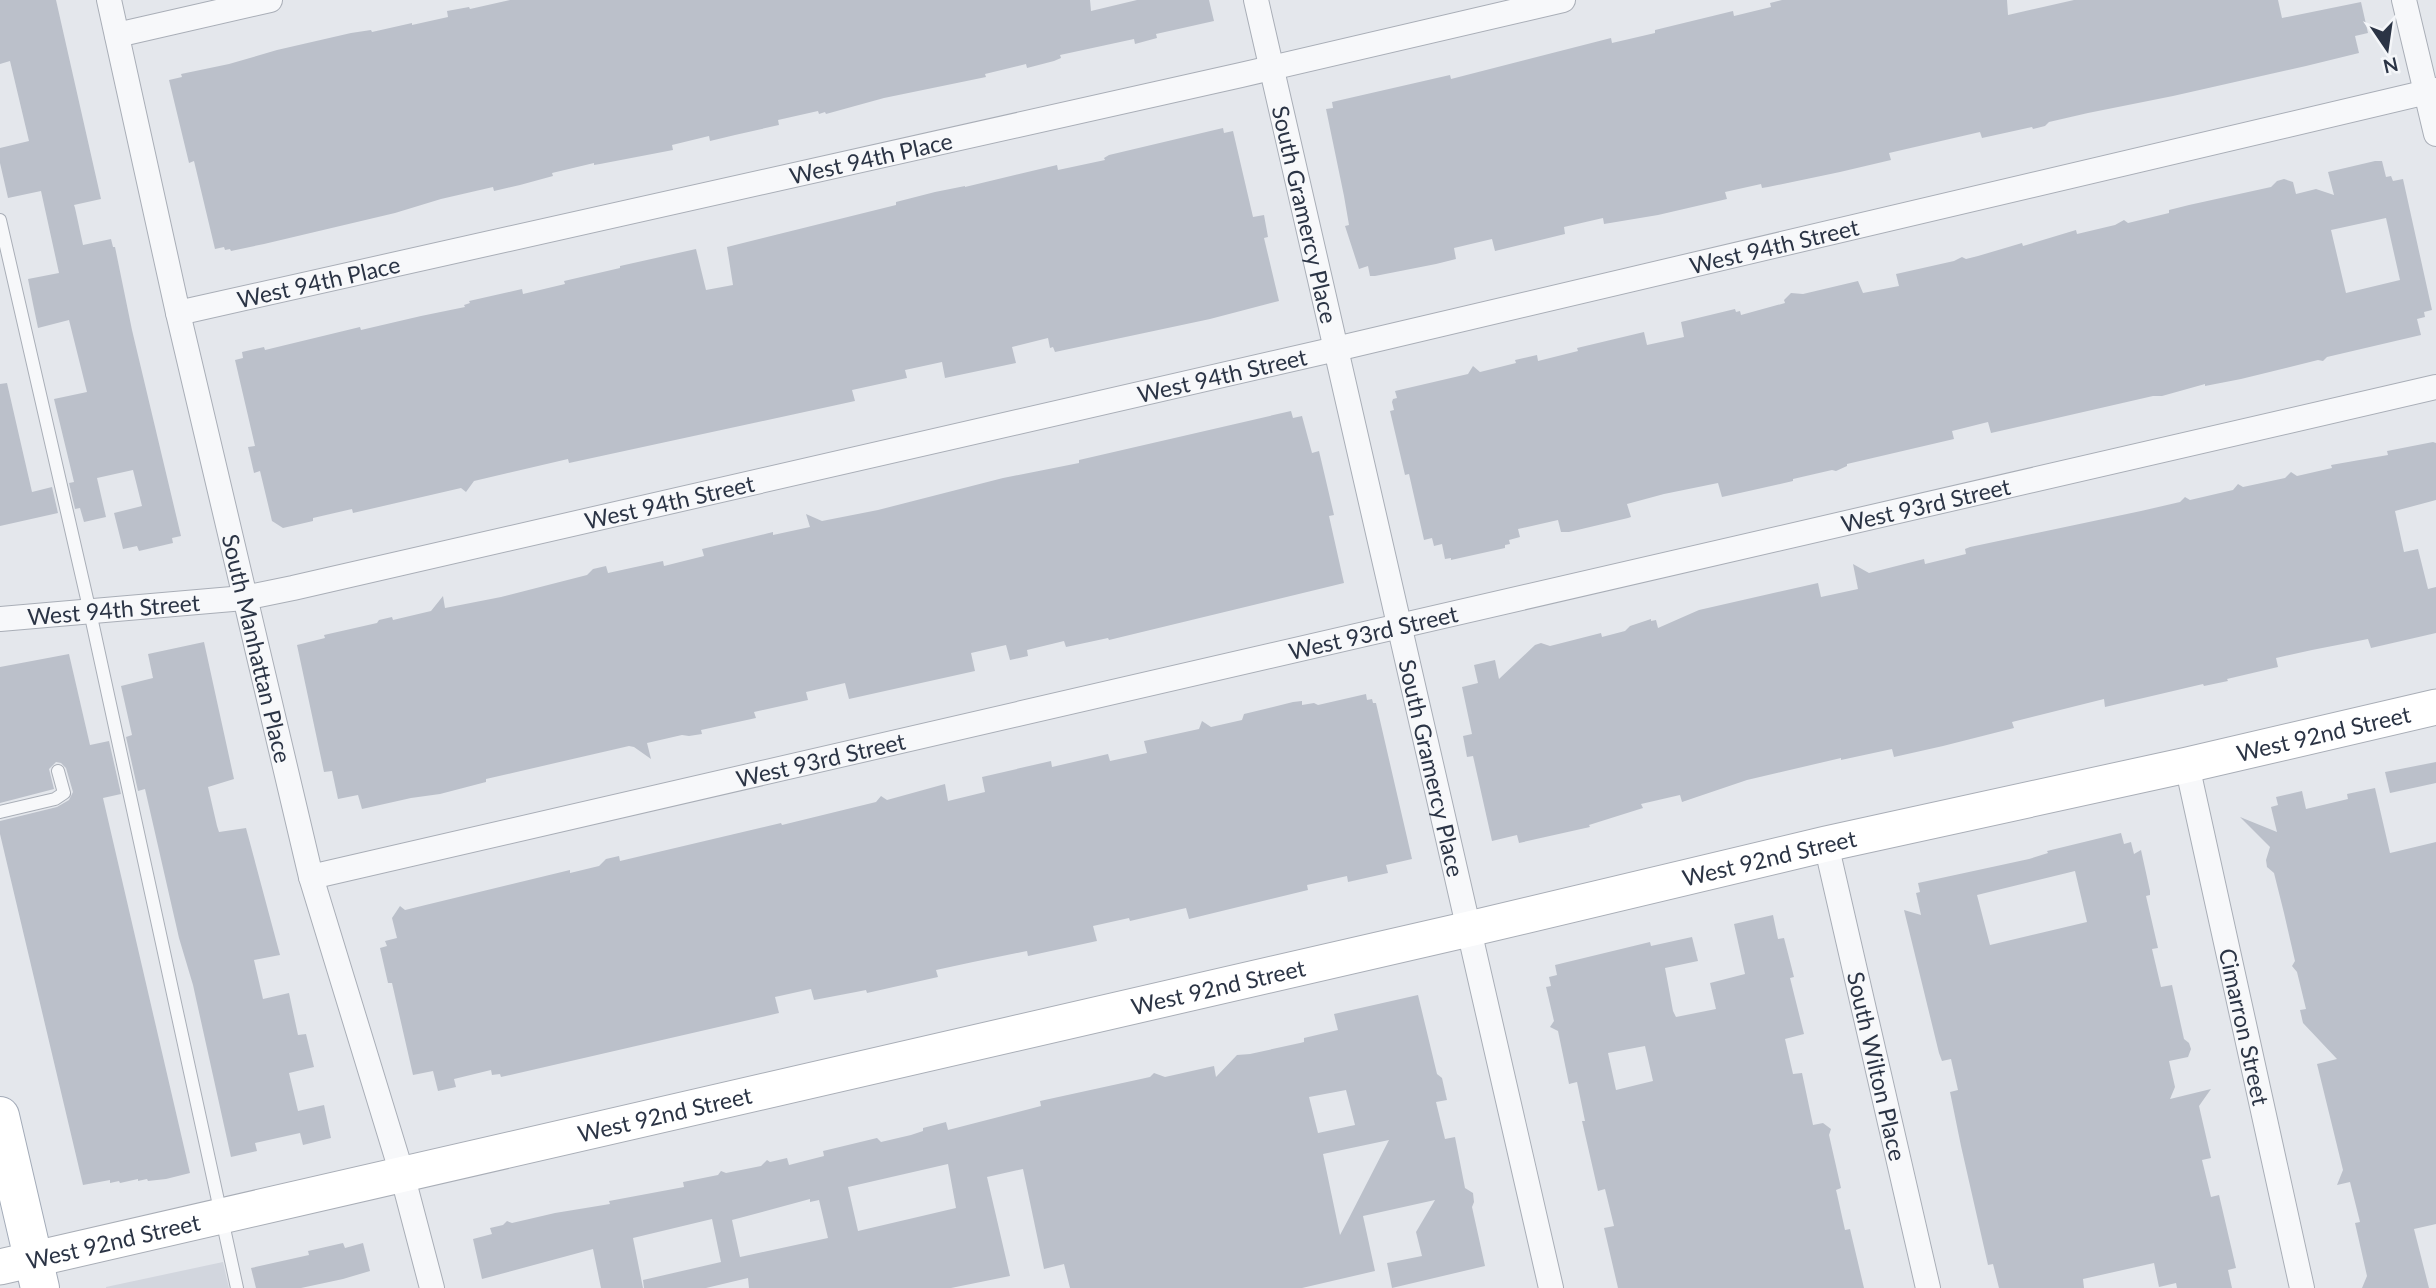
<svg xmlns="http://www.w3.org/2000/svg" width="2436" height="1288" font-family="Lato,sans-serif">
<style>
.built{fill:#d2d6de}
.building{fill:#bbc0ca;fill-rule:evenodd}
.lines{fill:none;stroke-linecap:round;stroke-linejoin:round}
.lane-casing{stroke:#a9aeb7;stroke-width:14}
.street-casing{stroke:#a9aeb7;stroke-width:26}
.secondary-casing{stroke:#a9aeb7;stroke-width:37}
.primary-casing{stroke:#a3abb8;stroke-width:40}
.lane{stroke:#f7f8fa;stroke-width:12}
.street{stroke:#f7f8fa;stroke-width:24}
.secondary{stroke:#fff;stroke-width:35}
.primary{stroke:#fff;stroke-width:38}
.labels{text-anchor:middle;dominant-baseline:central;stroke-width:6;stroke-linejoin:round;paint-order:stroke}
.street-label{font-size:23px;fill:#2b3445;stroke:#f4f6f9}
</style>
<rect width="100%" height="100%" fill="#e4e7ec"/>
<path class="built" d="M223,1262L229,1288H106V1287Z"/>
<g class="building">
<path d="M0,0H56L101,199L74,205L75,208L83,245L111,239L113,247H115L132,330L181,536L172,538L173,543L139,551L137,546L123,549L114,513L142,506L133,470L97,478L106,517L84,522L80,508L75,509L69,483L74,482L54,399L87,392L69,320L38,328L33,304L28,279L59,273L41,191L8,198L0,163V148L29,141L10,61L0,64Z"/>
<path d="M510,0H1090L1091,11L1137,0H1209L1214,21L1156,34L1157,38L1135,44L1134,39L1060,55L1061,58L1054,61L1027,68L1026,64L985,74L986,77L884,98L826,114L825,112L819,114L818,111L778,120L779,125L735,135L710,141L709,136L672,145L673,150L600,164L594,165V163L552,173L553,176L520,185L494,191L493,187L441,199L395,213L264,244L231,251L230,249L225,250L224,247L215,249L194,161L189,163L169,80L182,77L181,74L229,64L277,50L351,33L371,30L372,32L412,23V25L448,17L447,11L469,7L470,9Z"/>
<path d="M1782,0H2007L2008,15L2074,0H2278L2282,18L2361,2L2368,33L2355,36L2359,53L2306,66L2173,96L2088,113L2049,122L2045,126L2033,129L2032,127L1982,138L1980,132L1889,153L1891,160L1840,172L1768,187L1762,188L1761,184L1725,192L1727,199L1658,215L1604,224L1603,218L1564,227L1565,234L1495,251L1492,239L1454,248L1456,259L1436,264L1375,276H1370L1368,266L1359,269L1345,226L1349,225L1344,196L1326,109L1333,108L1332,102L1450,75L1451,79L1611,38L1612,43L1655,33V30L1733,11L1734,16L1771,7L1770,3Z"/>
<path d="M1223,128L1224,133L1233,131L1253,217L1264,215L1268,237L1264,238L1279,301L1210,319L1055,352L1053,347L1050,348L1048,338L1012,347L1016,363L945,378L942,362L905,370L907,378L852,390L855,401L569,463L568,459L474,481L466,492L461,488L353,513L352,509L313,518V521L283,528L272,521L260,471L254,473L248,447L255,446L235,360L243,358L242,352L264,347L265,350L360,327L361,330L421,316L465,307L464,305L470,303L469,301L522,289L523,294L565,284L564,281L620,268V266L696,249L706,290L733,285L727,247L896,205V202L935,192L965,186V187L1057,165L1058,170L1105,160L1104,158L1109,155Z"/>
<path d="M2375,161H2382L2386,177L2391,176L2393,181L2403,179L2432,310L2424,312L2425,317L2417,319L2421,335L2327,357L2323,361L2318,360L2241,379L2205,386V384L2162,396H2153L1991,433L1988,422L1952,431L1954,439L1847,464V466L1836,471L1832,470L1793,479V481L1722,497L1718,483L1664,494L1627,504L1631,517L1628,518L1569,532H1561L1558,520L1518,529L1520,537L1509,540L1510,544L1505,545V548L1451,560V558L1445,559L1442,544L1434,546L1432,538L1424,540L1409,474L1405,475L1390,411L1394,410L1392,402L1393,399L1397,398L1395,391L1468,374L1473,366L1480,372L1516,363L1515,360L1537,355L1538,361L1578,351L1577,348L1644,332L1647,345L1684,337L1681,322L1735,309L1736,312L1740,311L1741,315L1785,303L1784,300L1791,293L1803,294L1858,281L1863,293L1899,286L1896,274L1954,261L1962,257L1966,259L1978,256L2022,243L2023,246L2076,230L2077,234L2115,225L2124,220L2128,223L2169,213V210L2189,205L2271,187L2277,181L2284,179L2293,182L2296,194L2316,189L2334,195L2328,172ZM2386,218L2400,280L2346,293L2331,230Z"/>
<path d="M7,383L32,492L52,487L58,513L0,526V384Z"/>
<path d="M1291,411L1293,418L1302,416L1312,453L1319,451L1334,515L1329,516L1344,583L1109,640L1108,638L1066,647L1064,641L1027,650L1028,656L1010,660L1006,645L971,653L975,671L849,699L845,683L806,692L808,700L754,712L756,718L701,730L702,734L689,736L682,735L647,743L651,759L634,747L629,746L486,779V782L440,794L411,798L362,809L358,795L338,799L332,771L324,772L297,645L325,638L324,635L377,623L379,620L392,617L393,620L431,611L443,596L445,608L501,597L587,575L593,569L606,566L608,573L663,561L664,566L704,556L702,549L773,532V535L810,527L806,514L822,521L878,510L1003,478L1079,463V460Z"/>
<path d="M2433,442L2436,443V500L2395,511L2404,552L2418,549L2428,589L2436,587V633L2371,648L2368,639L2312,650L2276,658L2278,667L2227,679L2228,681L2204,686L2203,684L2105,707L2104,699L2012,722L2014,728L1943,746L1894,757L1892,749L1841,760V758L1747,780L1682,802L1680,795L1641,804L1643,808L1589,825L1590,827L1519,843L1517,835L1492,841L1473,756L1467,757L1463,736L1472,734L1462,687L1478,683L1474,665L1495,660L1499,679L1535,645L1541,643L1550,646L1601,633L1602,637L1625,631L1630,626L1651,619V621L1656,620L1658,628L1699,610L1818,583L1821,597L1858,589L1853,564L1869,573L1924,559L1925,564L1966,554L1965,549L1970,547L2141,511L2180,502L2185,497L2190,500L2233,490L2238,484L2243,487L2285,478L2291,472L2297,476L2332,468L2331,465L2388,455L2387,451Z"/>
<path d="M204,642L234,779L208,787L217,826L219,832L246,828L280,955L254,960L263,999L289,993L298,1035L306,1034L314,1067L289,1073L298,1111L324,1105L331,1138L303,1145L300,1133L255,1143L257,1151L231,1157L193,985L179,938L145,789L138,791L126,737L132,735L121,686L153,678L148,654Z"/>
<path d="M69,654L90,745L109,741L121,794L103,798L190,1173L166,1179L148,1181L147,1179L138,1181V1179L120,1183L119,1181L110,1183V1180L83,1185L0,834V821L57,807L69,800L73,792L66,768L61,763L56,762L49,769L54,789L0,803V667Z"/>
<path d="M1366,694L1367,700L1372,699L1373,703H1376L1412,859L1386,865L1388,873L1348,882L1347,876L1307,885L1308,890L1189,919L1186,908L1130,921L1129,918L1093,926L1097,941L1028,956L1027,951L973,962L936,970L938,977L867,993L866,990L856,992L814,1000L811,989L775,997L779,1013L501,1077L500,1074L492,1075L491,1070L454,1079L456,1087L438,1091L433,1071L413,1075L392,983H388L380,948L387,946L385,941L397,938L392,918L400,906L405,910L570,870V873L599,866L606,859L619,856L620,861L781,823L782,825L876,802L881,796L887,800L945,784L948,801L985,792L982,777L1051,761L1052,767L1108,754L1110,761L1147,753L1144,741L1199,729L1202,721L1211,727L1242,720L1244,714L1293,702L1302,701V705L1314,703L1318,705Z"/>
<path d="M2436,762V783L2390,793L2385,772Z"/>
<path d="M2375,788L2390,853L2436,842V1224L2414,1229L2429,1288H2362L2367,1276L2355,1223L2360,1222L2350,1182L2337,1185L2343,1170L2317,1064L2337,1059L2303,1023L2300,1010L2306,1009L2297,972L2292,966L2295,961L2284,913L2274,873L2267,867L2266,860L2270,847L2240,817L2277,832L2271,807L2278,805L2276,797L2302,791L2306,809L2348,799L2347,794Z"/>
<path d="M2121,833L2124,844L2131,842L2134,854L2141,850L2150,891V895L2146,896L2158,948L2152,949L2161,987L2172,985L2184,1039L2189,1043L2191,1049L2188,1057L2169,1061L2175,1087L2170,1099L2211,1089L2199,1106L2211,1158L2202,1160L2211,1197L2219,1195L2236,1268L2228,1270L2232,1288H2177L2176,1283L2159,1287L2154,1263L2083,1279L2084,1288H1999L1993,1264L1988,1265L1961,1146L1950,1092L1958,1090L1951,1059L1942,1061L1939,1053L1904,910L1921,915L1916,893L1920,892L1918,883L2029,859L2048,853L2047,851ZM2075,871L2087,922L1990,945L1977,895Z"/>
<path d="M1773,915L1778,939L1784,938L1794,977L1790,978L1804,1034L1785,1039L1793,1074L1802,1073L1813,1125L1823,1123L1831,1129L1829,1135L1841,1188L1836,1190L1837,1194L1845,1230L1850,1229L1864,1288H1618L1604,1228L1614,1226L1605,1189L1598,1191L1582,1121H1585L1577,1082L1569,1084L1558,1031L1550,1027L1554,1021L1546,987L1551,986L1549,977L1557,975L1555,965L1650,942L1651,946L1692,937L1698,961L1665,968L1673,1011L1676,1017L1716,1009L1710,983L1745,974L1734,924ZM1645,1046L1653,1081L1616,1090L1608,1053Z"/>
<path d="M1418,995L1437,1074L1442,1078L1447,1100L1436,1102L1445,1139L1455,1137L1465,1188L1473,1193L1474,1202L1472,1207L1485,1266L1392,1288L1387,1263L1422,1256L1416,1232L1435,1200L1363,1216L1375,1271L1302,1288H1070L1064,1264L1044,1269L1023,1169L987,1177L1010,1276L951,1288H749L748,1278L706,1288H644L643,1280L721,1262L712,1219L633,1238L643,1288H601L593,1249L482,1279L473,1239L492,1234L490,1228L503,1225L507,1221L512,1223L555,1213L610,1204L609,1201L684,1187L683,1182L718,1175L721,1171L726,1173L761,1166L767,1160L770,1162L787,1158L789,1165L824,1156L823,1151L877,1138L881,1142L911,1135L923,1131V1128L946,1122L948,1130L1041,1106L1040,1101L1150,1077L1154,1073L1165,1077L1214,1066L1216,1077L1237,1055L1250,1054L1300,1043L1304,1042V1038L1338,1030L1334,1014ZM1346,1090L1355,1125L1318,1133L1309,1097ZM1389,1140L1348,1220L1340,1235L1323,1154ZM948,1164L956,1208L858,1231L848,1187ZM810,1199V1202L819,1200L828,1238L740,1257L732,1220Z"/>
<path d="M343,1243L345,1248L363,1243L370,1271L343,1279L301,1288H256L251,1268L309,1255L308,1251Z"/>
</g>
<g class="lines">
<defs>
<g id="lane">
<path d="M0,220L90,612L237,1288"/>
<path d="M0,812L55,799L64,793L58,771"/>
</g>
<g id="street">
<path id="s1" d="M109,0L178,313L311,877L402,1174L432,1288"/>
<path id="s2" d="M1256,0L1551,1288"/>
<path d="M2404,0L2436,134"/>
<path d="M117,35L270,0"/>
<path id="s3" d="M178,313L1241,75L1563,0"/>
<path id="s4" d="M0,619L244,598L293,588L1336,349L2436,90"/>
<path id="s5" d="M2187,765L2302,1288"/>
<path id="s6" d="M1826,844L1928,1288"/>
<path id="s7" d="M311,877L2436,387"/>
</g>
<g id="secondary">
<path id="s8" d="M0,1267L1469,929L1826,844L2187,765L2436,707"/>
</g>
<path id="primary" d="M0,1116L40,1288"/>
</defs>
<use href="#lane" class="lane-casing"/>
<use href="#street" class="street-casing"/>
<use href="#secondary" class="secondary-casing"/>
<use href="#primary" class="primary-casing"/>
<use href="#lane" class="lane"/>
<use href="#street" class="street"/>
<use href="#secondary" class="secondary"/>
<use href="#primary" class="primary"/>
</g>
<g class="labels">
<g class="street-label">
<text stroke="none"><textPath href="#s3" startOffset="710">West 94th Place</textPath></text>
<text stroke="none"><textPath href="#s2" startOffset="220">South Gramercy Place</textPath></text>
<text stroke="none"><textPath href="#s4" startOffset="1815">West 94th Street</textPath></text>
<text stroke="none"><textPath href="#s3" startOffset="144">West 94th Place</textPath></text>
<text stroke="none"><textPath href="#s4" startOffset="1248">West 94th Street</textPath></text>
<text stroke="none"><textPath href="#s4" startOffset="681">West 94th Street</textPath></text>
<text stroke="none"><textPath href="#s7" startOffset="1657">West 93rd Street</textPath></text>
<text stroke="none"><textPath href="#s4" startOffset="114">West 94th Street</textPath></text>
<text stroke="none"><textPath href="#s7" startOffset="1090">West 93rd Street</textPath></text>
<text stroke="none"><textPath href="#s1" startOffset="665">South Manhattan Place</textPath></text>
<text stroke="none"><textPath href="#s8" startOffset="2384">West 92nd Street</textPath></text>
<text stroke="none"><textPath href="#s7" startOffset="523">West 93rd Street</textPath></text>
<text stroke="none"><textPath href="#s2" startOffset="788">South Gramercy Place</textPath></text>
<text stroke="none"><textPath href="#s8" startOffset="1816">West 92nd Street</textPath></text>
<text stroke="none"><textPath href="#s8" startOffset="1250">West 92nd Street</textPath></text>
<text stroke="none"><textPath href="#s5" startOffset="268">Cimarron Street</textPath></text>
<text stroke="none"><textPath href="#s6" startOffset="228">South Wilton Place</textPath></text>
<text stroke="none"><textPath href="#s8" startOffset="682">West 92nd Street</textPath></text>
<text stroke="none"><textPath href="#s8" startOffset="116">West 92nd Street</textPath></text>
</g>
</g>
<g transform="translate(2387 49) rotate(167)" stroke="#f4f6f9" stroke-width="5" paint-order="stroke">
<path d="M0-5L12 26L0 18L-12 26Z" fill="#2b3445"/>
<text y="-10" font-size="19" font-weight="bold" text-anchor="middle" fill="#2b3445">N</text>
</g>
</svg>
